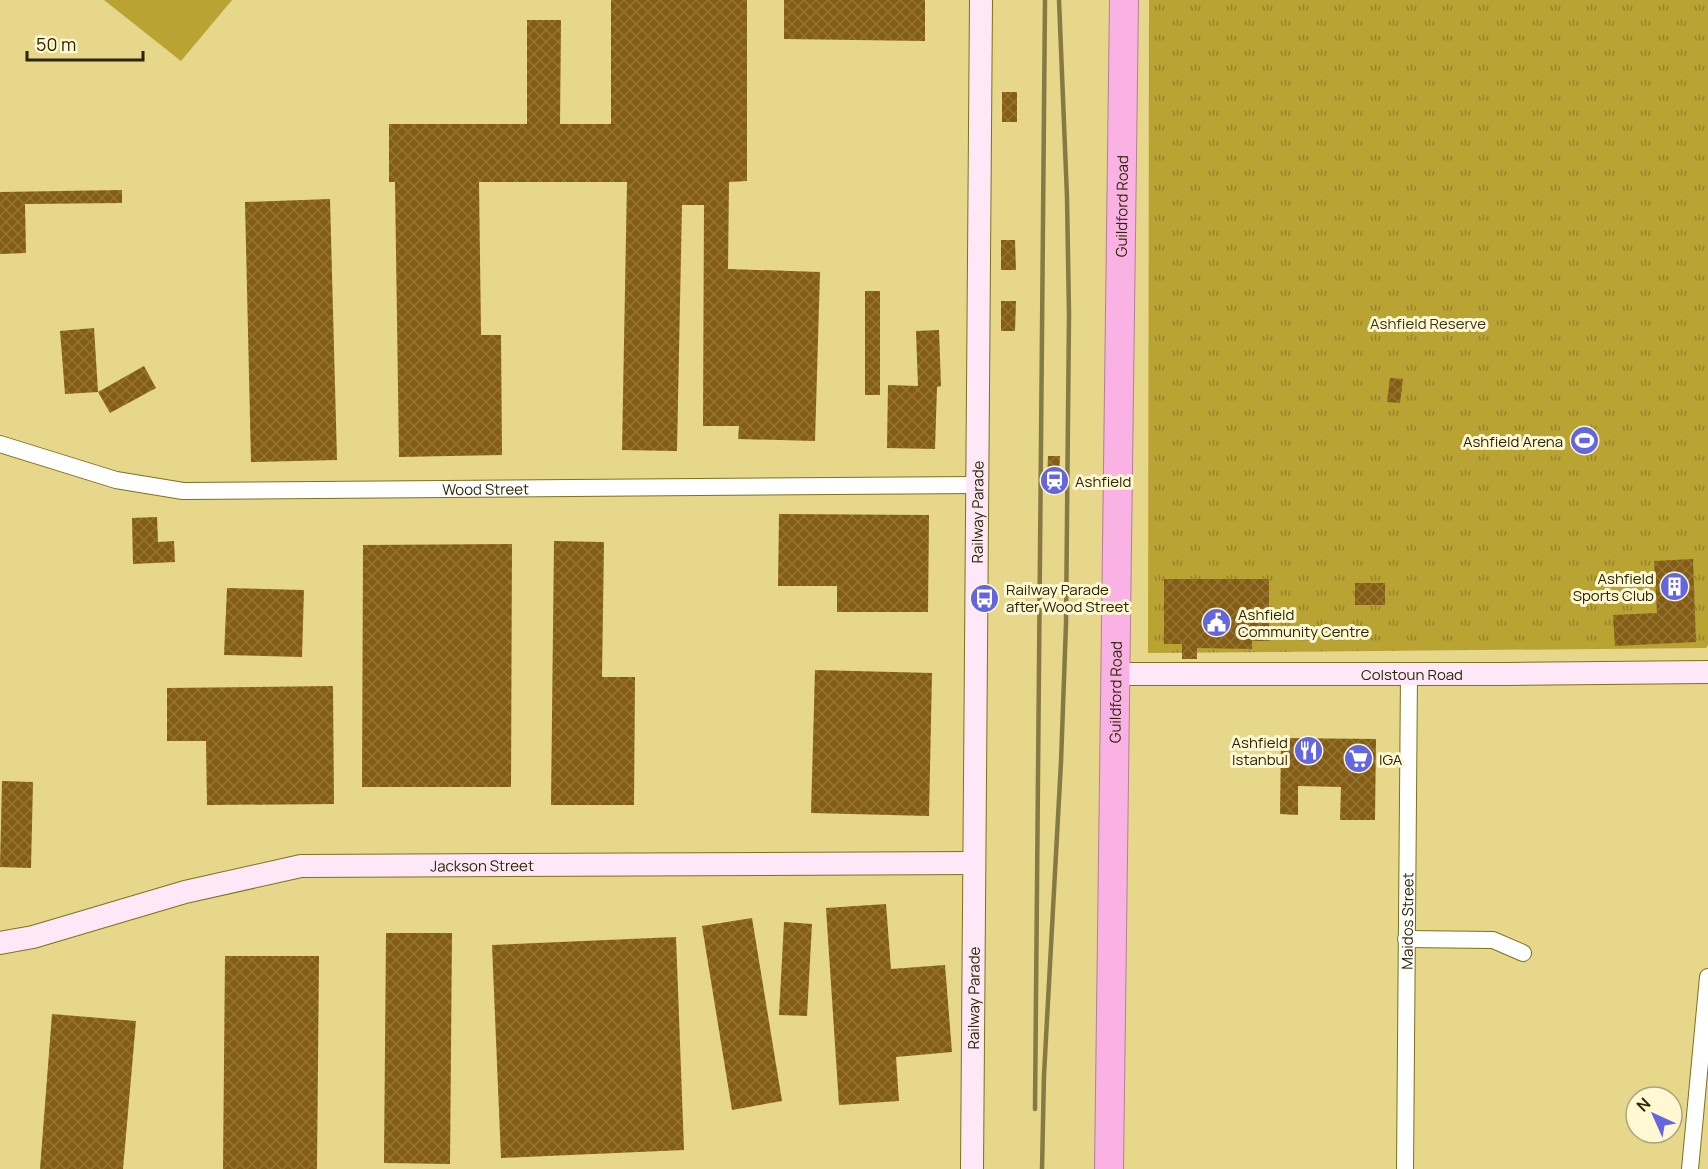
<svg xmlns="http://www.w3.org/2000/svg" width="1708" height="1169" font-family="Manrope,sans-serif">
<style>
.grass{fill:#b8a333}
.park{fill:url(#park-tufts)}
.building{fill:url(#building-cross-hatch)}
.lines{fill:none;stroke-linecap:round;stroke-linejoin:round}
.street-casing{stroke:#7f7020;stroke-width:18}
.secondary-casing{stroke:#7f7020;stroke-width:24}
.highway-casing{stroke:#b28096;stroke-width:30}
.street{stroke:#fff;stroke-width:16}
.secondary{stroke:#fee8f7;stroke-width:22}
.highway{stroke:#fab1e4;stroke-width:28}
.rail{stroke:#857a44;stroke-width:4.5}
.labels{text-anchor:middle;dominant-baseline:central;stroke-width:6;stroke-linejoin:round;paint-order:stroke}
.street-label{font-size:15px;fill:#2c2505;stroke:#fff8d2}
.park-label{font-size:15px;fill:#37321c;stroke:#fff8d2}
.poi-label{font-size:15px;fill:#2c2505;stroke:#fff8d2;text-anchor:start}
</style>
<defs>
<pattern id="park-tufts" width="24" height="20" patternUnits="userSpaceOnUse" patternTransform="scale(1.5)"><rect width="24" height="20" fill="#b8a333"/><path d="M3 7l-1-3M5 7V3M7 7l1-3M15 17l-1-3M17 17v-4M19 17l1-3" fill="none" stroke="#968529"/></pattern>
<pattern id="building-cross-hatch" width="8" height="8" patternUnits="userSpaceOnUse" patternTransform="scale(1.5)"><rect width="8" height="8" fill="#845d12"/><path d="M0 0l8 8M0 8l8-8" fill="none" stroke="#93753a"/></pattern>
</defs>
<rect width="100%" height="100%" fill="#e6d78a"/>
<path class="grass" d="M104,0H232L181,61Z"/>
<path class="park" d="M1149,0H1708V645L1706,648L1148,653Z"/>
<g class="building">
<path d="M611,0H747V181L729,182L728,269L820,272L815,441L738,439L739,426H703L704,205H682L677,451L622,450L627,182H479L481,335H501L502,455L399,457L395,182H389V124H527V20H561L560,124H611Z"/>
<path d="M784,0H925V41L784,39Z"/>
<rect x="1002" y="92" width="15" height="30"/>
<path d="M122,190V203L25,204L26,253L0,254V192Z"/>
<path d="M330,199L337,460L251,462L245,202Z"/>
<path d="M1001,240H1015L1016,270H1001Z"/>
<rect x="865" y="291" width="15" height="104"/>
<path d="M1001,301H1016L1015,331H1001Z"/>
<path d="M94,328L98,392L65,394L60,331Z"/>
<path d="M939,330L941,386L937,387L935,449L887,448L888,385L918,386L916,331Z"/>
<path d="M144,366L156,388L110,413L98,392Z"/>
<path d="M1390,378L1403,379L1400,403L1387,402Z"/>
<path d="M1048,456H1060L1059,481H1047Z"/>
<path d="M779,514L929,515L928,612H837V586H778Z"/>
<path d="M157,517L158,542L174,541L175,562L133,564L132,518Z"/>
<path d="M554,541L604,542L602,677H635L634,805H551Z"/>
<path d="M512,544L511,787H362L363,545Z"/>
<path d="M1693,559L1696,642L1615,646L1613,615L1657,613L1654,561Z"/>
<path d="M1164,579H1269V641H1252V649L1197,648V659H1182V644H1164Z"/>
<rect x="1355" y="583" width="30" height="22"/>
<path d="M227,588L304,590L302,657L224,655Z"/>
<path d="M815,670L932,673L929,816L811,813Z"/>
<path d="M333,686L334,804L207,805L206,741H167V688Z"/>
<path d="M1281,738L1376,739L1375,820H1340L1341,787L1298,786V815L1280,814Z"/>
<path d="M2,781L33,782L31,868L0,867Z"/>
<path d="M886,904L891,969L945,965L952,1052L896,1057L899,1101L839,1105L826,908Z"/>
<path d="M752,918L782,1101L732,1110L702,926Z"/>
<path d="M784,922L812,924L807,1016L779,1015Z"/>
<path d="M386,933H452L450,1164L384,1163Z"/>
<path d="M676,937L684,1150L501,1158L492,945Z"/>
<path d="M225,956H319L317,1169H223Z"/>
<path d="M52,1014L136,1021L123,1169H40Z"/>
</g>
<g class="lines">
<defs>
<g id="street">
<path id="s1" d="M0,444L116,480L183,491L977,485"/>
<path d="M1406,939L1493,940L1523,953"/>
<path id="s2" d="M1405,1169L1409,674"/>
<path d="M1690,1169L1708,977"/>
</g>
<g id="secondary">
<path id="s3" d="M1115,674H1509L1708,672"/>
<path id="s4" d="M0,943L33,937L185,892L301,866L974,863"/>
<path id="s5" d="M972,1169L981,0"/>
</g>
<g id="highway">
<path id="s6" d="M1109,1169L1124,0"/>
</g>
</defs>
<use href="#street" class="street-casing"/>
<use href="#secondary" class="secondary-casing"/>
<use href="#highway" class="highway-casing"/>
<use href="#street" class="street"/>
<use href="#secondary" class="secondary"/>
<use href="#highway" class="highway"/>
<g class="rail">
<path d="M1035,1109L1045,0"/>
<path d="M1042,1169L1044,1075L1061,762L1066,624L1069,314L1067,197L1059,0"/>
</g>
</g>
<defs>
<symbol id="stadium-disc" viewBox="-11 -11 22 22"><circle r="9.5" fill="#6466df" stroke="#fff8d2"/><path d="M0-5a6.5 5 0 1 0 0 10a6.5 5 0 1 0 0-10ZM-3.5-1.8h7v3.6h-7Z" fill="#fff"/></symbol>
<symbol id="station-disc" viewBox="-11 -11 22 22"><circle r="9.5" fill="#6466df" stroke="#fff8d2"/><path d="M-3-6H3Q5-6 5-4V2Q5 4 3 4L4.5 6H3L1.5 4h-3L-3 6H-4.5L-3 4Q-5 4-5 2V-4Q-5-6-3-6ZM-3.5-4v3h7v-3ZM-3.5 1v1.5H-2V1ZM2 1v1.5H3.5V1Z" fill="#fff"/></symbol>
<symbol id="building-disc" viewBox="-11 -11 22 22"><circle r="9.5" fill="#6466df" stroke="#fff8d2"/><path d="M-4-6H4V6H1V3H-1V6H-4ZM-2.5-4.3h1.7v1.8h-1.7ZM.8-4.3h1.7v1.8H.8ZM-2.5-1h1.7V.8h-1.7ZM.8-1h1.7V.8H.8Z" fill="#fff"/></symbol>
<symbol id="bus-disc" viewBox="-11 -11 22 22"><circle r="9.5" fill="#6466df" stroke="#fff8d2"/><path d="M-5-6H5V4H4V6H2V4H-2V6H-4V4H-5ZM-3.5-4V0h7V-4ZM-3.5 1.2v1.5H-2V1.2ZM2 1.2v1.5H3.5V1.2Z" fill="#fff"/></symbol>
<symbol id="civic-disc" viewBox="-11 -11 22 22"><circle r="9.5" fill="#6466df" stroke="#fff8d2"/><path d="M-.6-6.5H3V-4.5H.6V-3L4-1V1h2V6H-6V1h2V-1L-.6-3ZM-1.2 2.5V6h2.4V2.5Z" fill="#fff"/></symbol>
<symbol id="restaurant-disc" viewBox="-11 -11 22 22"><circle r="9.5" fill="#6466df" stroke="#fff8d2"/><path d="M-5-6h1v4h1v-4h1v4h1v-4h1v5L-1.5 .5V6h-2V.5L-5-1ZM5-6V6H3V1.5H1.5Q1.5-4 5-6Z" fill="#fff"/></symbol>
<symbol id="supermarket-disc" viewBox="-11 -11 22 22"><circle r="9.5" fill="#6466df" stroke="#fff8d2"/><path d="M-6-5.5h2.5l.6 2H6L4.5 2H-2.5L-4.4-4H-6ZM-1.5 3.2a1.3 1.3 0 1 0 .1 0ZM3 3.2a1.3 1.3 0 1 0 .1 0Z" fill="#fff"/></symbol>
</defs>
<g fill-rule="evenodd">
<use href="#stadium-disc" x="1568" y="424" width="33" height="33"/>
<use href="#station-disc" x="1038" y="464" width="33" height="33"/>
<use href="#building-disc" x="1658" y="570" width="33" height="33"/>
<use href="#bus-disc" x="968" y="582" width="33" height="33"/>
<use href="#civic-disc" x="1200" y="606" width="33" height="33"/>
<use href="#restaurant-disc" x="1292" y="734" width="33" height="33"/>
<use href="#supermarket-disc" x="1342" y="742" width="33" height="33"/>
</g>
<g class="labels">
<g class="street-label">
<text stroke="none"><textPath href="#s6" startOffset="963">Guildford Road</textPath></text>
<text stroke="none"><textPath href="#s1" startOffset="492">Wood Street</textPath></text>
<text stroke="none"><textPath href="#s5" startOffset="657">Railway Parade</textPath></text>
<text stroke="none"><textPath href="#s3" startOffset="297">Colstoun Road</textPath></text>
<text stroke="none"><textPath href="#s6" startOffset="477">Guildford Road</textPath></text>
<text stroke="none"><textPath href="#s4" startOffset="492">Jackson Street</textPath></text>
<text stroke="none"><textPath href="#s2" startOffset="248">Maidos Street</textPath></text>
<text stroke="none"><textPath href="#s5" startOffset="171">Railway Parade</textPath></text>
</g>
<g class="park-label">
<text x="1428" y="323">Ashfield Reserve</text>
</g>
<g class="poi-label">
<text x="1563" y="441" text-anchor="end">Ashfield Arena</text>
<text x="1075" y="481">Ashfield</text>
<text x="1654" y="578" text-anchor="end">Ashfield<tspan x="1654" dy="17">Sports Club</tspan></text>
<text x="1006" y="589">Railway Parade<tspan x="1006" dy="17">after Wood Street</tspan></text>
<text x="1238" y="614">Ashfield<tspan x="1238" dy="17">Community Centre</tspan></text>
<text x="1288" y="742" text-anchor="end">Ashfield<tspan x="1288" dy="17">Istanbul</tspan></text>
<text x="1379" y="759">IGA</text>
</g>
</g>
<g transform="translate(1654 1115) rotate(315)"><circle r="28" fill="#fff8d2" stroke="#aba480" stroke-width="1.5"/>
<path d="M0-4.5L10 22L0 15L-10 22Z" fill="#6466df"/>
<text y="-9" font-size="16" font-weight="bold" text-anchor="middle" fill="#2c2505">N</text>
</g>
<path d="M27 51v9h116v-9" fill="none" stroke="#2c2505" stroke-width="3"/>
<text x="36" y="51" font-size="18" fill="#2c2505" stroke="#fff8d2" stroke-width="4.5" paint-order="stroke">50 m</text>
</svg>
